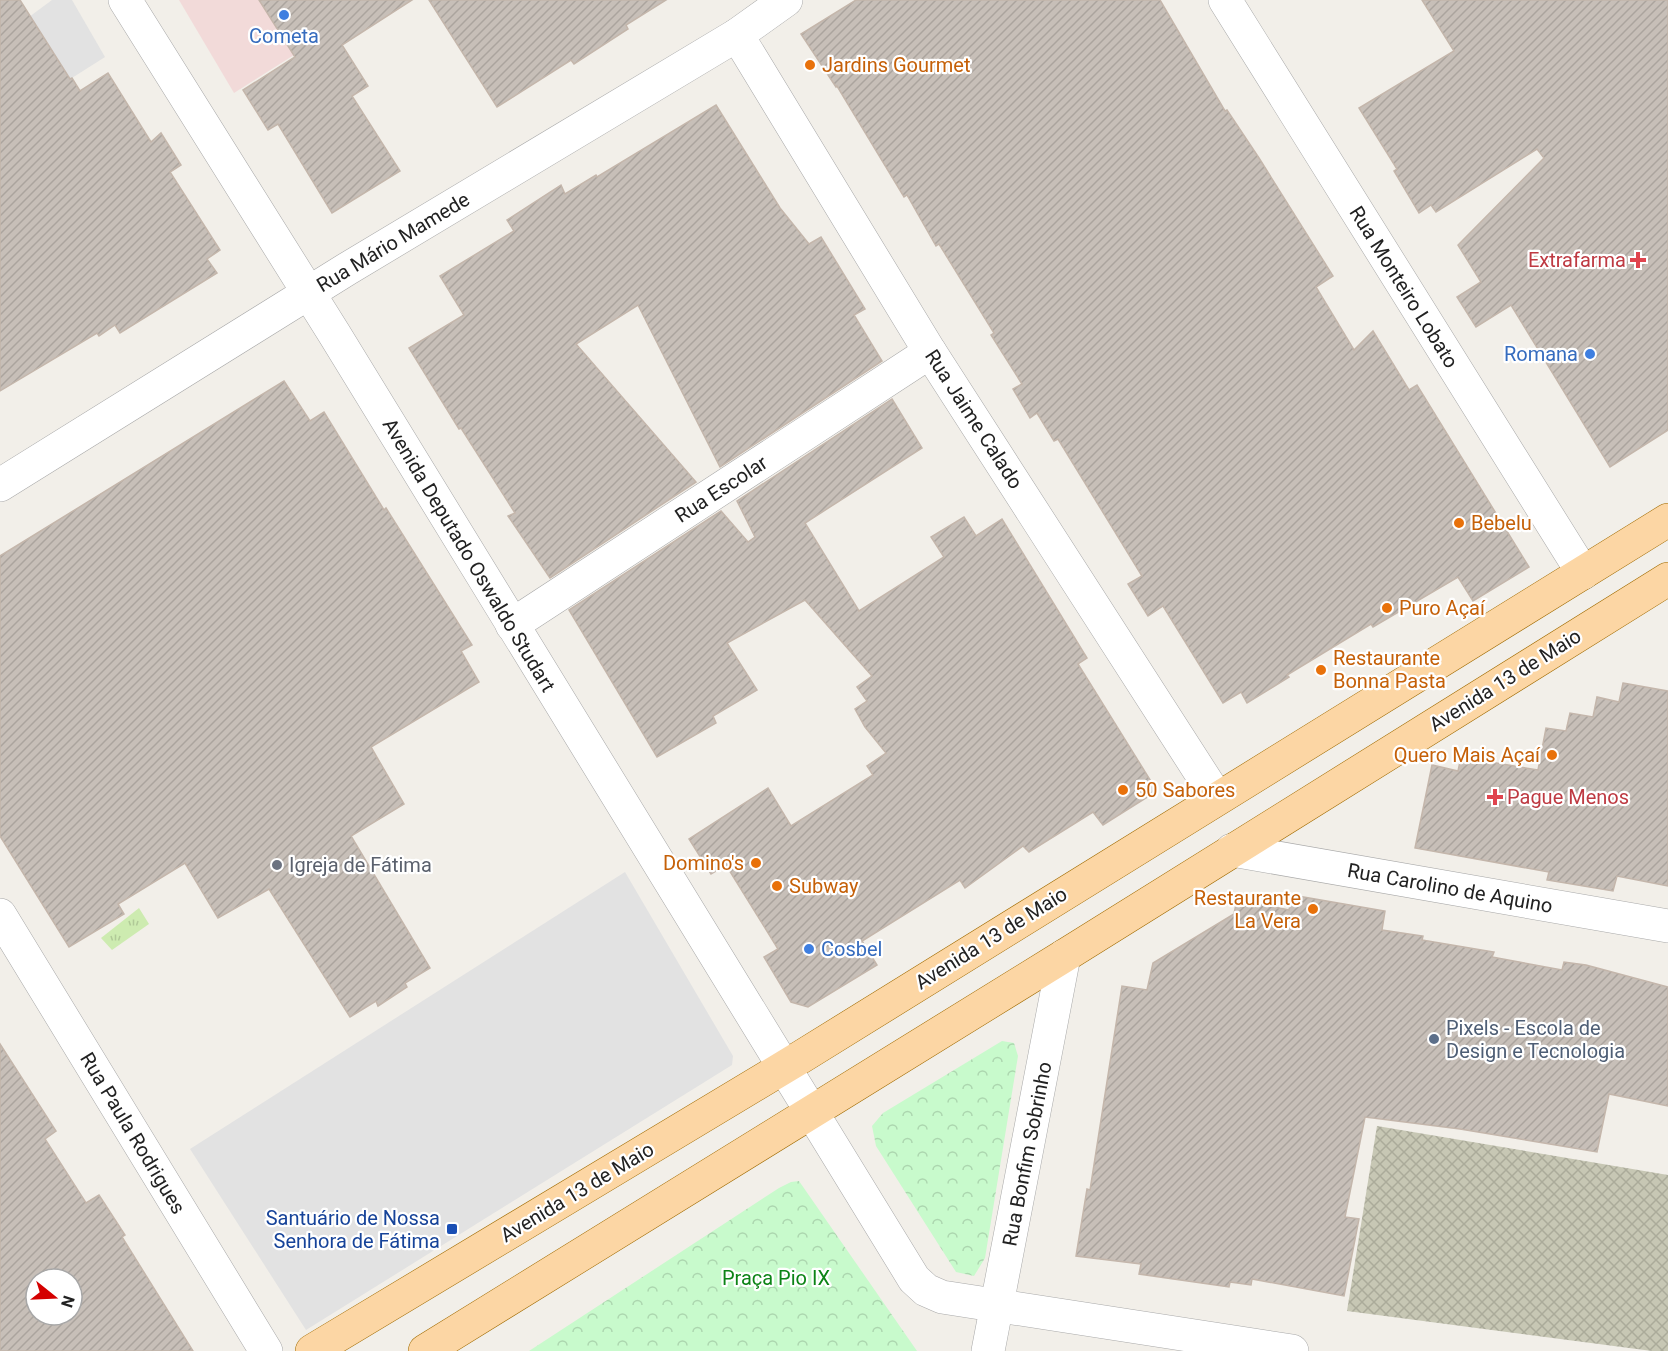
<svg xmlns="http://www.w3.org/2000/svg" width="1668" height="1351" font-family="Roboto,sans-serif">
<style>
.commercial{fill:#f2dad9}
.construction{fill:url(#construction-cross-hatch)}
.grass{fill:url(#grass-tufts)}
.park{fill:url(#park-crowns)}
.parking{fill:#e2e2e2}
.building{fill:url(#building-hatch);stroke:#c4b6ab;stroke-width:1.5;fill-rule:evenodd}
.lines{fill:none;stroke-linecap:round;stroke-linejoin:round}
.street-casing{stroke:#a9a9a9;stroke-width:34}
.primary-casing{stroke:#a06b00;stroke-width:34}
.street{stroke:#fff;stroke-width:33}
.primary{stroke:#fcd6a4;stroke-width:33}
.shop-dot{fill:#3f7fe0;stroke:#fff;stroke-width:2}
.food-dot{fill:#e8710a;stroke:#fff;stroke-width:2}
.health-dot{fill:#e0444e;stroke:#fff;stroke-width:2}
.worship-dot{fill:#6b7280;stroke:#fff;stroke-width:2}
.service-dot{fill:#5c6f8a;stroke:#fff;stroke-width:2}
.transit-dot{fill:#1a4fb4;stroke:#fff;stroke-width:2}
.labels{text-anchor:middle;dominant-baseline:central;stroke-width:4.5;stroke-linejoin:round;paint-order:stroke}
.shop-label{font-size:20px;fill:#366cbe;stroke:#fff}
.food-label{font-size:20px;fill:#c56008;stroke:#fff;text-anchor:start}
.street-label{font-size:20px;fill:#222;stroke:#fff}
.health-label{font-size:20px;fill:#be3a42;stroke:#fff;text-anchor:end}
.worship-label{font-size:20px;fill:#5b616d;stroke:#fff;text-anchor:start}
.service-label{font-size:20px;fill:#4e5e75;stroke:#fff;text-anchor:start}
.transit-label{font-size:20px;fill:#164399;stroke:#fff;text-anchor:end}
.park-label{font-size:20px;fill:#0c8416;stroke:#fff}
</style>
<defs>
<pattern id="construction-cross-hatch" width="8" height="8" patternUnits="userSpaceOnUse" patternTransform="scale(1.5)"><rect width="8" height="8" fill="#c7c7b4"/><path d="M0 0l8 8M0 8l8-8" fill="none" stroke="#abab9a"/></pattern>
<pattern id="grass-tufts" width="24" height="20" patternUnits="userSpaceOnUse" patternTransform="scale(1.5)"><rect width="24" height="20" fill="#cdebb0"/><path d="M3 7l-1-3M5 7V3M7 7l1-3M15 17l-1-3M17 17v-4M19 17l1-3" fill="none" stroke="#b0c997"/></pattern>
<pattern id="park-crowns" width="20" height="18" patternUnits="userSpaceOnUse" patternTransform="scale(1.5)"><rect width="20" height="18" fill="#c8facc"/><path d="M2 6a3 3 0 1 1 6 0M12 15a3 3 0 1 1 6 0" fill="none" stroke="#acd6af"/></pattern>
<pattern id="building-hatch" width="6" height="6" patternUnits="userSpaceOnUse" patternTransform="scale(1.5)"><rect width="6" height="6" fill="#c7bfb8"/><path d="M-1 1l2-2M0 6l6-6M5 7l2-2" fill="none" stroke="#aba49e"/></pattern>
</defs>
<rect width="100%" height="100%" fill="#f2efe9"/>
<path class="commercial" d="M179,0H381L234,93Z"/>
<path class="construction" d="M1377,1126L1668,1175V1351H1652L1347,1311Z"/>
<path class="grass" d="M139,908L149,924L112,950L101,938Z"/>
<g class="park">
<path d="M1002,1041L1014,1043L1018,1056L985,1258L974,1276L956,1272L876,1146L872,1126L883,1113Z"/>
<path d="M799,1181L917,1351H529L779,1188L791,1182Z"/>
</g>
<g class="parking">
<path d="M52,0H72L105,57L64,83L25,20Z"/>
<path d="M625,872L733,1056L732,1065L306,1330L190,1149Z"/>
</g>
<g class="building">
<path d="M0,0H20L70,79L72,78L80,91L108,73L151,142L161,133L181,165L170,172L220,250L207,259L217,273L120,333L115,325L99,336L97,333L0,391Z"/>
<path d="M259,0H412L342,45L368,86L352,96L400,171L332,213L278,124L268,130L243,90L295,57Z"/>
<path d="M429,0H666L626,25L628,29L574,64L571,60L497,107Z"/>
<path d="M856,0H1160L1225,111L1227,110L1259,158L1333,276L1316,287L1354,350L1373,331L1409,390L1417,385L1529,567L1473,601L1458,577L1373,627L1371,624L1287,675L1289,677L1247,703L1241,692L1223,703L1163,606L1148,616L1128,584L1142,576L1058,439L1054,441L1037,413L1030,418L1013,389L1022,384L991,335L994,333L939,244L936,246L907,195L904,197L837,86L836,87L801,34Z"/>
<path d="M1422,0H1668V430L1610,467L1511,305L1476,327L1457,297L1481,282L1458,245L1544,158L1537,149L1436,212L1431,205L1419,213L1394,171L1397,169L1359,108L1454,51Z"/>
<path d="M716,105L780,208L809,244L821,237L865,309L854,315L882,361L720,467L638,305L576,344L696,482L550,578L508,516L515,513L461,428L459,429L409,348L464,315L440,276L514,231L507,220L561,185L565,194L596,175L597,177Z"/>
<path d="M284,381L310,421L324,412L384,510L386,508L472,645L461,651L479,682L371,747L404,804L351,836L430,968L405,983L407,987L378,1006L376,1001L350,1017L269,889L218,918L185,863L118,904L124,914L69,947L0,836V556Z"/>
<path d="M892,399L922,448L805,523L859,611L944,557L931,537L964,517L976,536L1002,519L1087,658L1078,664L1157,791L1103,825L1093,812L1029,852L1023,846L965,888L960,880L862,941L877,965L808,1007L791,1002L764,957L778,949L726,865L711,874L689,839L768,788L791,826L873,775L867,766L886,753L865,727L855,709L867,701L857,687L872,676L805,600L727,643L757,690L713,716L716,723L657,757L569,610L721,511L748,542L755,537L737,501Z"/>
<path d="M1623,683L1668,691V886L1617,876L1613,891L1547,880L1549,872L1415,848L1432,765L1458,771L1461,757L1538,770L1546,728L1566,731L1570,713L1593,717L1597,697L1619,702Z"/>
<path d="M1292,895L1385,911L1382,930L1423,936L1422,940L1494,952L1492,957L1562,970L1564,962L1586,965L1668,987V1106L1609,1094L1597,1152L1460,1129L1365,1117L1345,1217L1359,1219L1344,1296L1252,1279L1251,1285L1230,1282L1229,1287L1139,1274L1141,1264L1076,1256L1087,1189L1090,1190L1122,986L1147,990L1153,963L1234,914L1237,899L1289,910Z"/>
<path d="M0,1044L56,1131L45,1139L86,1203L99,1195L125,1235L122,1237L193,1351H0ZM36,1279H72V1315H36Z"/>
</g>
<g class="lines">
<defs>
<g id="street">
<path d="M125,0L335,335L914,1279L926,1290L942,1297L1292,1351"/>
<path d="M1225,0L1583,573"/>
<path d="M737,35L930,352L1217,798"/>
<path d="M0,485L347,269L737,35L786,0"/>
<path d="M512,625L930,352"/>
<path d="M1232,850L1668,926"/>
<path d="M0,915L266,1351"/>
<path d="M988,1351L1064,956"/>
</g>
<g id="primary">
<path d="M312,1351L801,1057L1668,520"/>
<path d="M425,1351L1064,956L1668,579"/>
</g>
</defs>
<use href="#street" class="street-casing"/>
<use href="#primary" class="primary-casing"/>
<use href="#street" class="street"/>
<use href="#primary" class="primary"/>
</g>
<g class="shop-dot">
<circle cx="284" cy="15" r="6"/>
<circle cx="1590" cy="354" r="6"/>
<circle cx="809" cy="949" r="6"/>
</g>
<g class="food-dot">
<circle cx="810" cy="65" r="6"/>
<circle cx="1459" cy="523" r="6"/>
<circle cx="1387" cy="608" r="6"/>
<circle cx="1321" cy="670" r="6"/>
<circle cx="1552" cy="755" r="6"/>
<circle cx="1123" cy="790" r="6"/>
<circle cx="756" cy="863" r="6"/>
<circle cx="777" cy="886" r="6"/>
<circle cx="1313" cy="909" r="6"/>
</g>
<g class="health-dot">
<path d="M1635 251h6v6h6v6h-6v6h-6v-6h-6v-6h6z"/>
<path d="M1492 788h6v6h6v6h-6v6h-6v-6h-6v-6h6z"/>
</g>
<circle class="worship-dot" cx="277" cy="865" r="6"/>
<circle class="service-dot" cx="1434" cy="1039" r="6"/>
<rect class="transit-dot" x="446" y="1223" width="12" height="12" rx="3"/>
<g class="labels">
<g class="shop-label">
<text x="284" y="36">Cometa</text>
<text x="1578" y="354" text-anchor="end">Romana</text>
<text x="821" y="949" text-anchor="start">Cosbel</text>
</g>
<g class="food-label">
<text x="822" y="65">Jardins Gourmet</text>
<text x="1471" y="523">Bebelu</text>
<text x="1399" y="608">Puro Açaí</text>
<text x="1333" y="658">Restaurante<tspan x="1333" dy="23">Bonna Pasta</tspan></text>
<text x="1540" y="755" text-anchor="end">Quero Mais Açaí</text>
<text x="1135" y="790">50 Sabores</text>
<text x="744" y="863" text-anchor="end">Domino's</text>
<text x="789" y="886">Subway</text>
<text x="1301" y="898" text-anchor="end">Restaurante<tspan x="1301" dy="23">La Vera</tspan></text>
</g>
<g class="street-label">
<text transform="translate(393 242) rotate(-31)">Rua Mário Mamede</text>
<text transform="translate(1404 287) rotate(58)">Rua Monteiro Lobato</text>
<text transform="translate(974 419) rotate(57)">Rua Jaime Calado</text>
<text transform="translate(721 489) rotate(-33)">Rua Escolar</text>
<text transform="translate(469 555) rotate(59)">Avenida Deputado Oswaldo Studart</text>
<text transform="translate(1505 680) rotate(-32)">Avenida 13 de Maio</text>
<text transform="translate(1450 888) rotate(10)">Rua Carolino de Aquino</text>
<text transform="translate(991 938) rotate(-32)">Avenida 13 de Maio</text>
<text transform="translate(133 1133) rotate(59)">Rua Paula Rodrigues</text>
<text transform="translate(1027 1154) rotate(-79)">Rua Bonfim Sobrinho</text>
<text transform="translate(577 1192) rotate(-31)">Avenida 13 de Maio</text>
</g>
<g class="health-label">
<text x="1626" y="260">Extrafarma</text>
<text x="1507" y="797" text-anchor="start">Pague Menos</text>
</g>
<g class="worship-label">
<text x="289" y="865">Igreja de Fátima</text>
</g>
<g class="service-label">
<text x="1446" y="1028">Pixels - Escola de<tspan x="1446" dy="23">Design e Tecnologia</tspan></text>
</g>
<g class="transit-label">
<text x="440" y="1218">Santuário de Nossa<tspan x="440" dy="23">Senhora de Fátima</tspan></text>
</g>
<g class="park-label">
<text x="776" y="1278">Praça Pio IX</text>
</g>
</g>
<g transform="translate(54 1297) rotate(108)"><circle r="28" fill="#ffffff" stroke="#a7a7a7" stroke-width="1.5"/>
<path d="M0-4.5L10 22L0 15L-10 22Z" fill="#d40000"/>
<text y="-9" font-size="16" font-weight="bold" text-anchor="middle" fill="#222222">N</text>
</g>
</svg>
